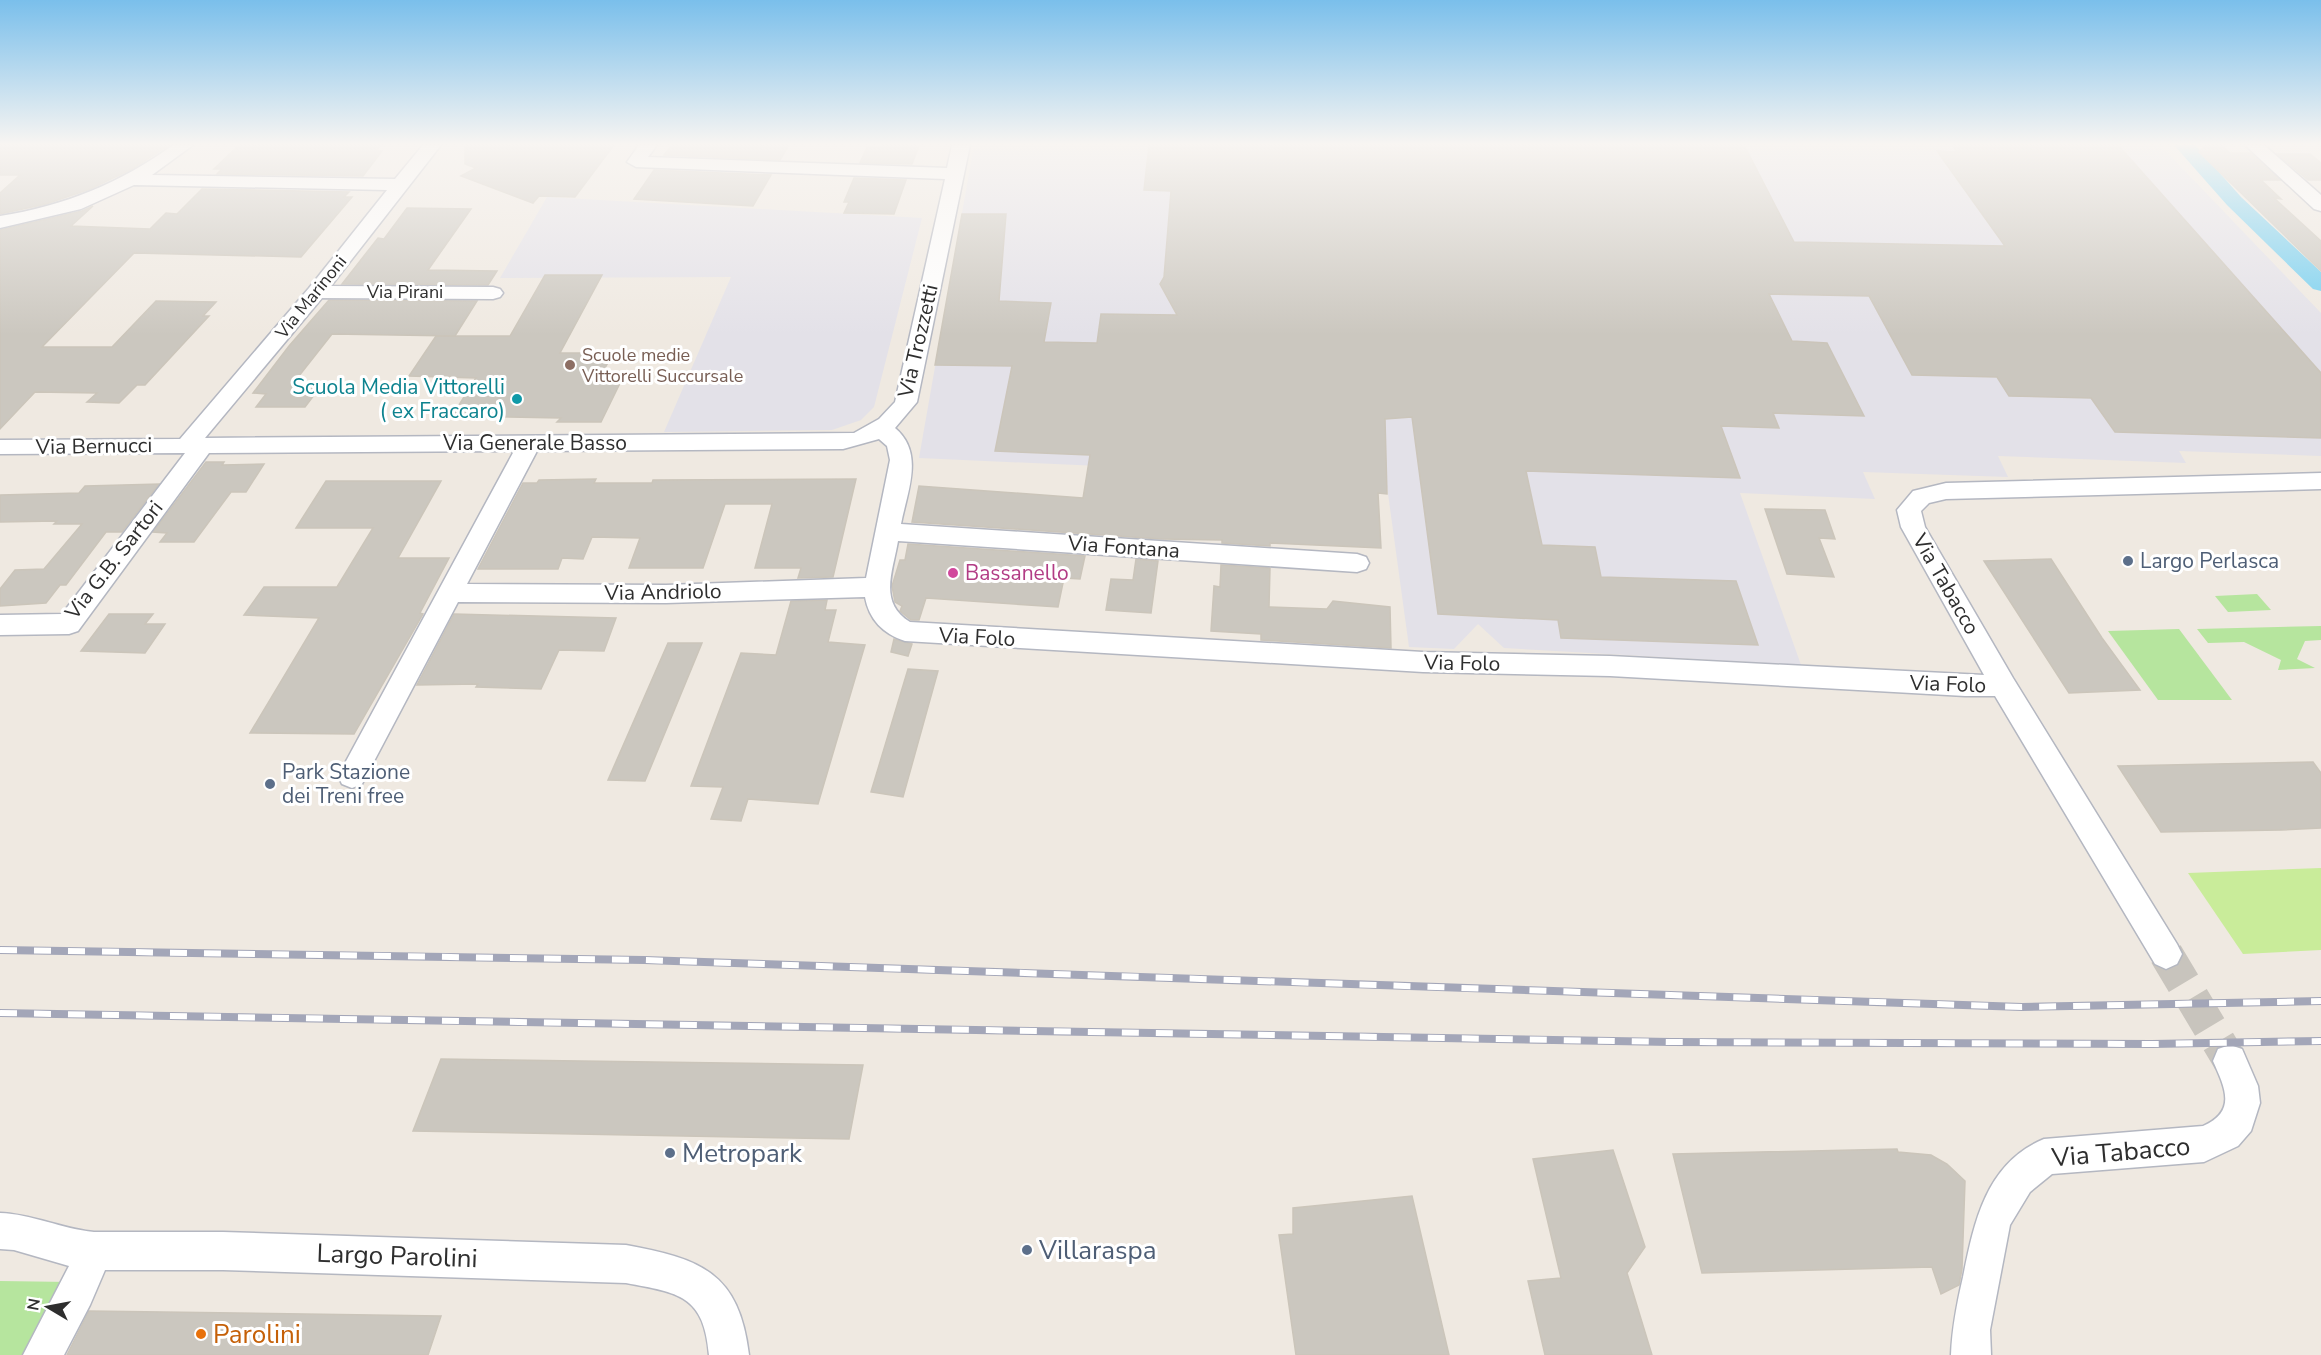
<svg xmlns="http://www.w3.org/2000/svg" width="2321" height="1355" font-family="'Nunito Sans',sans-serif">
<style>
.industrial{fill:#e3e1e8}
.green{fill:#b6e59e}
.pitch{fill:#c9ec9a}
.lines{fill:none;stroke-linecap:round;stroke-linejoin:round}
.canal{fill:#75cff0;fill-rule:evenodd}
.building{fill:#cbc7bf;stroke:#cbc5ba;stroke-width:1.5}
.street-tunnel{stroke:#c8c4bd;stroke-width:34;stroke-dasharray:34 17;stroke-linecap:butt}
.street-casing{stroke:#b4b7c1;stroke-width:3}
.street{fill:#fff;fill-rule:evenodd}
.rail-casing{stroke:#a3a6b8;stroke-width:8}
.rail{stroke:#fff;stroke-width:6;stroke-dasharray:17;stroke-linecap:butt}
.education-dot{fill:#8d6e63;stroke:#fff;stroke-width:2}
.culture-dot{fill:#0f9aa8;stroke:#fff;stroke-width:2}
.service-dot{fill:#5c6f8a;stroke:#fff;stroke-width:2}
.hotel-dot{fill:#d1479c;stroke:#fff;stroke-width:2}
.food-dot{fill:#e8710a;stroke:#fff;stroke-width:2}
.labels{text-anchor:middle;dominant-baseline:central;stroke-width:6;stroke-linejoin:round;paint-order:stroke}
.far-street-label{font-size:18px;fill:#2e2e2e;stroke:#fff}
.far-education-label{font-size:18px;fill:#785e54;stroke:#fff;text-anchor:start}
.street-label{font-size:21px;fill:#2e2e2e;stroke:#fff}
.culture-label{font-size:21px;fill:#0d838f;stroke:#fff;text-anchor:end}
.service-label{font-size:21px;fill:#4e5e75;stroke:#fff;text-anchor:start}
.hotel-label{font-size:21px;fill:#b23c85;stroke:#fff;text-anchor:start}
.near-street-label{font-size:26px;fill:#2e2e2e;stroke:#fff}
.near-service-label{font-size:26px;fill:#4e5e75;stroke:#fff;text-anchor:start}
.near-food-label{font-size:26px;fill:#c56008;stroke:#fff;text-anchor:start}
</style>
<rect width="100%" height="100%" fill="#efe9e1"/>
<g class="industrial">
<path d="M974,145H2160L2321,313V456L2179,451L2186,463L1998,456L2008,477L1863,472L1875,499L1740,493L1801,665L1504,648L1478,624L1454,649L1409,647L1386,479L919,458Z"/>
<path d="M547,197L922,218L874,407L861,420L832,430L664,432L731,277L500,278Z"/>
</g>
<g class="green">
<path d="M2257,594L2271,610L2228,612L2215,596Z"/>
<path d="M2321,626V640L2305,641L2297,659L2315,668L2278,670L2281,660L2244,642L2208,643L2197,629Z"/>
<path d="M2179,629L2232,700H2158L2108,631Z"/>
<path d="M0,1281L70,1282L30,1355H0Z"/>
</g>
<path class="pitch" d="M2321,868V950L2243,954L2188,873Z"/>
<g class="lines">
<path class="canal" d="M2174,145H2195L2241,197L2321,272V291L2313,289L2227,205Z"/>
</g>
<g class="building">
<path d="M0,145H169L132,169L90,189L46,204L0,214V193L20,175H0Z"/>
<path d="M239,145H381L376,151H382L363,176L217,174L222,169H214Z"/>
<path d="M465,145H614L575,197L539,196L533,203L461,176L476,168L465,164Z"/>
<path d="M672,145H789L780,160L664,155Z"/>
<path d="M884,145H898L919,146L912,164L860,163L867,147H883Z"/>
<path d="M1149,145H1744L1794,242L2005,246L1937,151L1957,152L1952,145H2118L2321,373V438L2115,432L2091,398L2009,396L1997,377L1912,375L1869,296L1769,294L1792,341L1827,343L1864,416L1773,413L1779,428L1721,426L1740,478L1526,471L1542,545L1595,547L1601,577L1736,581L1758,645L1561,638L1558,620L1438,614L1412,417L1385,419L1387,494L1378,493L1381,548L1270,543V546L1222,543V540L1161,539L912,522L919,486L1083,498L1090,455L995,451L1012,366L935,365L962,214H1006L999,301L1051,303L1044,342L1097,343L1101,314L1177,315L1160,284L1164,277L1171,191L1144,190Z"/>
<path d="M2206,145H2221L2230,153H2251L2280,180H2261L2281,199L2274,198L2321,241V271L2199,152Z"/>
<path d="M2277,154H2310L2321,163V180H2308Z"/>
<path d="M654,170L771,175L753,206L634,199Z"/>
<path d="M854,178L906,180L894,214L844,213L849,202H844Z"/>
<path d="M202,189L349,192L344,197H352L301,257L134,253L42,347H112L156,301L216,302L203,316H209L145,385H137L119,403L87,402L97,393L35,392L0,429V230L82,211L93,206L71,226L150,229L166,213L177,214Z"/>
<path d="M407,208L471,209L428,270L497,271L488,285L342,284L378,238L384,239Z"/>
<path d="M545,275H602L560,353H613L603,372L625,373L601,422H557L561,418L452,416L476,378L409,376L436,336H510Z"/>
<path d="M329,300L477,301L455,336L332,334L291,386H321L305,407H256L266,394L253,393L289,346Z"/>
<path d="M206,462H224L222,465L264,464L246,492H231L194,542H160L167,533L153,532Z"/>
<path d="M596,479L594,483H652L653,480L856,479L833,577L798,578L801,568H755L772,504H725L703,568H629L640,538L592,537L583,559L562,558L558,569H478L523,483H537L539,480Z"/>
<path d="M326,481H441L398,558H449L420,613L423,614L354,734L250,733L319,618L244,615L264,587H337L373,528H296Z"/>
<path d="M159,484L122,532H106L66,585H60L46,603L0,606V589L15,570L44,569L82,524H54L57,521L0,522V495L79,493L85,486Z"/>
<path d="M1765,509L1825,510L1835,539L1819,538L1834,577L1787,574Z"/>
<path d="M908,544L1085,556L1080,579L1064,578L1058,607L926,598L919,620H911L900,611L902,606L895,602L892,586L900,560H905Z"/>
<path d="M1136,559L1158,561L1151,613L1106,610L1111,579L1133,580Z"/>
<path d="M2051,559L2102,638L2140,690L2069,693L1984,561Z"/>
<path d="M1221,565L1270,568L1269,607L1327,609L1333,601L1390,607L1391,648L1261,640V634L1211,631L1214,586L1220,587Z"/>
<path d="M827,600L825,610H836L828,642L865,645L818,804L748,799L741,821L711,819L723,787L691,786L741,653L776,655L791,601Z"/>
<path d="M109,614H153L145,624H165L145,653L81,651Z"/>
<path d="M454,614L616,618L604,651L559,650L541,689L476,687L478,684L417,685Z"/>
<path d="M894,639L912,644L908,656L891,652Z"/>
<path d="M668,643H702L645,781L608,780Z"/>
<path d="M908,669L938,671L903,797L871,792Z"/>
<path d="M2313,762L2321,773V828L2281,830L2161,832L2118,766Z"/>
<path d="M441,1059L863,1065L849,1139L413,1131Z"/>
<path d="M1897,1149L1898,1152L1931,1155L1947,1164L1965,1181L1962,1269L1959,1285L1941,1294L1932,1267L1702,1273L1673,1154Z"/>
<path d="M1613,1150L1645,1247L1627,1273L1652,1355H1545L1528,1281L1561,1278L1533,1159Z"/>
<path d="M1412,1196L1449,1355H1296L1279,1235L1293,1234V1208Z"/>
<path d="M89,1311L441,1316L428,1355H67Z"/>
</g>
<g class="lines">
<path class="street-tunnel" d="M2166,954L2230,1061"/>
<defs>
<g id="street">
<path d="M173,145H193L152,175L395,179L423,145H441L331,286L493,287L500,289L503,293L500,297L493,299L322,298L205,438L854,433L879,419L895,402L945,179L636,167L627,162L639,145H657L648,157L947,168L952,145H970L917,402L895,428C925,453 907,492 901,524L1357,554L1366,557L1369,563L1366,569L1357,572L898,541C893,571 878,603 910,622L1423,652L1610,656L1984,675L1901,527L1897,510L1913,491L1946,483L2321,473V489L1946,499L1929,503L1921,511L1925,527L2013,678L2177,944L2182,954L2177,964L2166,969L2155,964L1995,696H1965L1610,676L1423,672L905,641C883,634 869,619 865,597L666,603L458,602L362,784L352,788L342,784L338,776L514,451L209,453L78,631L69,634L0,635V615L62,614L185,453L0,454V440L180,439L309,288L387,190L134,185L81,209L0,228V216C64,206 121,183 173,145ZM879,439L887,446L890,460L866,578L666,585L467,584L537,451L843,449Z"/>
<path d="M2245,145H2264L2321,195V211L2314,209Z"/>
<path d="M2230,1045L2242,1049L2258,1086L2260,1103L2251,1131L2238,1146L2204,1162L2052,1174L2030,1192L2010,1225L1990,1330L1991,1355H1951C1952,1328 1957,1303 1963,1277C1974,1222 1986,1163 2044,1139L2203,1126C2237,1111 2225,1088 2213,1061L2218,1049Z"/>
<path d="M0,1213C32,1214 62,1229 94,1232H223L626,1245C701,1259 739,1272 749,1355H709C704,1295 679,1293 626,1283L223,1270H105L90,1305L64,1355H23L69,1266L14,1250L0,1249Z"/>
</g>
</defs>
<use href="#street" class="street-casing"/>
<use href="#street" class="street"/>
<defs>
<g id="rail">
<path d="M0,950L644,960L2022,1007L2321,1001"/>
<path d="M0,1013L1671,1042L2152,1044L2321,1041"/>
</g>
</defs>
<use href="#rail" class="rail-casing"/>
<use href="#rail" class="rail"/>
</g>
<linearGradient id="sky" x2="0" y2="1"><stop stop-color="#7abfeb"/><stop offset="0.43" stop-color="#f8f5f2"/><stop offset="1" stop-color="#f8f5f2" stop-opacity="0"/></linearGradient>
<rect width="2321" height="335" fill="url(#sky)"/>
<circle class="education-dot" cx="570" cy="365" r="6"/>
<circle class="culture-dot" cx="517" cy="399" r="6"/>
<g class="service-dot">
<circle cx="2128" cy="561" r="6"/>
<circle cx="270" cy="784" r="6"/>
<circle cx="670" cy="1153" r="6"/>
<circle cx="1027" cy="1250" r="6"/>
</g>
<circle class="hotel-dot" cx="953" cy="573" r="6"/>
<circle class="food-dot" cx="201" cy="1334" r="6"/>
<g class="labels">
<g class="far-street-label">
<text x="405" y="292">Via Pirani</text>
<text transform="translate(311 297) rotate(-51)">Via Marinoni</text>
</g>
<g class="far-education-label">
<text x="582" y="355">Scuole medie<tspan x="582" dy="21">Vittorelli Succursale</tspan></text>
</g>
<g class="street-label">
<text transform="translate(918 341) rotate(-77)">Via Trozzetti</text>
<text x="535" y="443">Via Generale Basso</text>
<text transform="translate(94 446) rotate(-1)">Via Bernucci</text>
<text transform="translate(1124 547) rotate(4)">Via Fontana</text>
<text transform="translate(114 560) rotate(-52)">Via G.B. Sartori</text>
<text transform="translate(1946 584) rotate(60)">Via Tabacco</text>
<text transform="translate(663 592) rotate(-1)">Via Andriolo</text>
<text transform="translate(977 637) rotate(3)">Via Folo</text>
<text transform="translate(1462 663) rotate(1)">Via Folo</text>
<text transform="translate(1948 684) rotate(2)">Via Folo</text>
</g>
<g class="culture-label">
<text x="505" y="387">Scuola Media Vittorelli<tspan x="505" dy="24">( ex Fraccaro)</tspan></text>
</g>
<g class="service-label">
<text x="2140" y="561">Largo Perlasca</text>
<text x="282" y="772">Park Stazione<tspan x="282" dy="24">dei Treni free</tspan></text>
</g>
<g class="hotel-label">
<text x="965" y="573">Bassanello</text>
</g>
<g class="near-street-label">
<text transform="translate(2121 1152) rotate(-5)">Via Tabacco</text>
<text transform="translate(397 1256) rotate(2)">Largo Parolini</text>
</g>
<g class="near-service-label">
<text x="682" y="1153">Metropark</text>
<text x="1039" y="1250">Villaraspa</text>
</g>
<g class="near-food-label">
<text x="213" y="1334">Parolini</text>
</g>
</g>
<g transform="translate(48 1307) rotate(280)" stroke="#ffffff" stroke-width="4.5" paint-order="stroke">
<path d="M0-4.5L10 22L0 15L-10 22Z" fill="#2e2e2e"/>
<text y="-9" font-size="16" font-weight="bold" text-anchor="middle" fill="#2e2e2e">N</text>
</g>
</svg>
